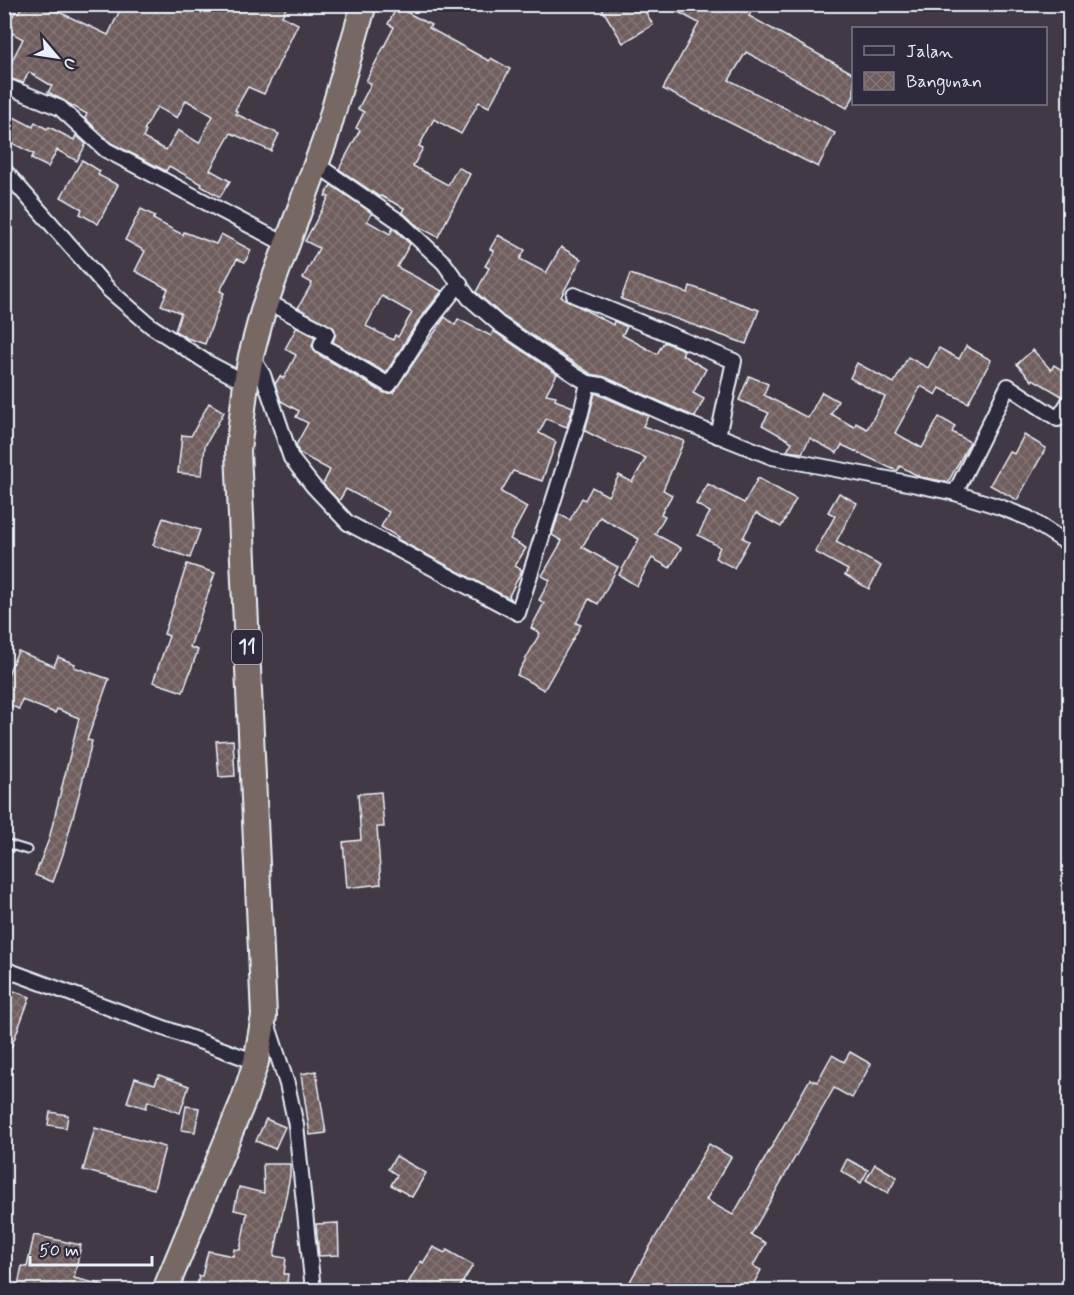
<svg xmlns="http://www.w3.org/2000/svg" width="1074" height="1295" font-family="Mynerve,sans-serif">
<style>
.cemetery{fill:url(#cemetery-stones);stroke:#a2aeac;stroke-width:1.5}
.building{fill:url(#building-cross-hatch);stroke:#e8f1f8;stroke-width:1.5;fill-rule:evenodd}
.lines{fill:none;stroke-linecap:round;stroke-linejoin:round}
.lane-casing{stroke:#e8f1f8;stroke-width:11}
.street-casing{stroke:#e8f1f8;stroke-width:18}
.highway-casing{stroke:#e8f1f8;stroke-width:28}
.lane{stroke:#2f2a3d;stroke-width:7}
.street{stroke:#2f2a3d;stroke-width:14}
.highway{stroke:#776864;stroke-width:24}
.labels{text-anchor:middle;dominant-baseline:central;stroke-width:4.5;stroke-linejoin:round;paint-order:stroke}
.shield{fill:#2f2a3d;stroke:#b0b5c0;stroke-width:1.5}
.shield-label{font-size:20px;font-weight:bold;fill:#e8f1f8}
</style>
<defs>
<pattern id="cemetery-stones" width="16" height="16" patternUnits="userSpaceOnUse" patternTransform="scale(1.5)"><rect width="16" height="16" fill="#5c6a61"/><path d="M2 7V4a2 2 0 0 1 4 0v3zM10 15v-3a2 2 0 0 1 4 0v3z" fill="#738078"/></pattern>
<pattern id="building-cross-hatch" width="8" height="8" patternUnits="userSpaceOnUse" patternTransform="scale(1.5)"><rect width="8" height="8" fill="#705d5d"/><path d="M0 0l8 8M0 8l8-8" fill="none" stroke="#847575"/></pattern>
</defs>
<rect width="100%" height="100%" fill="#423947"/>
<filter id="ink" filterUnits="userSpaceOnUse"><feTurbulence type="fractalNoise" baseFrequency=".0167" numOctaves="2"/><feDisplacementMap in="SourceGraphic" scale="12" xChannelSelector="R" yChannelSelector="G"/><feConvolveMatrix kernelMatrix="1 2 1 2 8 2 1 2 1" color-interpolation-filters="sRGB"/></filter>
<g filter="url(#ink)">
<path class="cemetery" d="M1065,228L1070,230L1069,324H1068Z"/>
<g class="building">
<path d="M23,4H42L108,35L123,4H288L282,16L298,24L264,94L248,87L235,110L237,111L236,114L279,134L271,151L231,133L210,170L230,181L220,197L201,186L202,184L169,166L166,171L111,143L85,118L87,114L48,92L52,86L29,72L23,83L4,76L23,39L5,29L15,12L18,13ZM186,100L213,116L199,143L178,130L166,150L143,138L146,131L144,130L157,107L177,118Z"/>
<path d="M599,4H641L653,25L623,43Z"/>
<path d="M663,4H755L749,16L854,74V96L847,108L746,52L729,80L835,133L818,167L663,89L699,23Z"/>
<path d="M397,7L431,25L429,28L489,61L491,58L510,69L489,107L479,102L461,134L434,119L419,146L423,148L413,166L448,185L458,167L470,174L438,237L419,227L402,212L404,208L381,196L380,197L339,169L360,130L356,128L364,112L358,109L371,84L366,81L394,27L388,24Z"/>
<path d="M4,112L33,127L35,122L47,129L49,127L74,140L76,135L86,144L77,161L57,150L48,167L31,159L34,154L4,139Z"/>
<path d="M82,160L100,171L98,175L118,185L98,224L80,214L82,209L61,197Z"/>
<path d="M331,185L372,213L367,221L390,234L393,228L410,244L397,267L442,291L418,321L386,373L333,342L336,333L334,328L298,308L312,283L303,278L319,248L305,241L329,197L325,196ZM382,296L412,313L398,337L395,335L393,340L366,326Z"/>
<path d="M141,209L155,216L153,219L183,235L184,232L216,244L221,234L251,250L245,262L237,259L220,291L224,293L205,344L187,338L175,331L181,313L161,305L168,289L135,271L145,251L125,240Z"/>
<path d="M498,235L525,250L520,259L546,273L561,247L581,259L561,297L613,325L614,321L627,327L622,335L657,354L664,342L684,350L682,355L706,369L693,393L704,399L695,417L605,377L591,374L504,317L476,292L489,268L485,266L494,251L490,249Z"/>
<path d="M630,274L688,293L690,286L759,310L746,344L621,299Z"/>
<path d="M445,317L455,325L458,319L491,336L493,331L557,374L546,394L556,396L555,400L573,407L567,427L546,419L539,433L556,442L542,481L513,471L501,492L527,507L510,539L526,548L515,566L522,570L509,596L512,600L397,539L398,537L381,527L389,512L346,489L339,501L323,484L330,470L299,453L296,445L308,423L296,417L299,411L281,401L275,384L280,376L284,378L296,355L285,349L297,327L315,337L312,346L316,353L384,393H393Z"/>
<path d="M966,346L991,360L968,403L940,388L936,395L921,386L895,433L922,448L939,417L955,426L952,432L970,442L948,482L920,477L900,466L897,471L842,445L837,453L810,438L802,453L787,451L792,442L762,425L769,413L739,400L749,376L768,384L764,395L808,418L822,392L838,401L831,414L854,427L856,423L867,429L885,397L850,378L857,363L894,383L908,357L928,368L939,348L959,359Z"/>
<path d="M1033,350L1051,370L1054,365L1070,375V391L1062,396L1033,379L1032,381L1017,364Z"/>
<path d="M595,393L648,416L643,426L684,441L663,490L672,495L661,514L665,516L655,534L681,548L670,568L652,558L637,586L619,575L639,539L600,517L582,547L618,567L598,604L589,599L576,623L581,625L544,690L517,675L540,633L531,628L544,603L539,600L550,580L542,576L562,541L552,535L559,514L570,520L582,498L585,500L592,487L608,496L619,475L632,482L646,458L604,442L605,441L585,431Z"/>
<path d="M209,403L224,412L205,446L202,475L178,473L182,435L191,436Z"/>
<path d="M1024,435L1046,448L1017,500L990,485L1009,451L1014,454Z"/>
<path d="M758,478L796,499L781,527L756,513L743,538L749,541L734,568L715,558L720,547L698,535L710,512L696,504L708,484L744,503Z"/>
<path d="M839,493L857,503L836,542L881,566L869,589L845,575L848,570L815,552L835,516L828,512Z"/>
<path d="M163,518L200,530L190,558L153,545Z"/>
<path d="M187,564L215,573L190,647L198,650L183,692L153,682L169,636L164,634Z"/>
<path d="M18,651L54,666L58,657L75,664L74,667L109,679L87,740L92,741L81,787L63,854L53,882L35,875L49,839L79,718L57,709L55,713L22,700L19,709L4,703V683Z"/>
<path d="M233,740L235,776L219,777L216,741Z"/>
<path d="M381,792L384,827H377L381,884L347,888L343,842L361,840L358,794Z"/>
<path d="M11,990L30,997L6,1061L4,1006Z"/>
<path d="M850,1052L871,1064L852,1098L834,1088L751,1235L766,1243L753,1266L761,1270L750,1290H625L709,1144L731,1157L706,1200L733,1215L810,1079L817,1082L832,1055L844,1062Z"/>
<path d="M316,1071L326,1133L310,1135L301,1074Z"/>
<path d="M159,1075L189,1086L180,1113L148,1101L146,1108L127,1102L135,1078L155,1084Z"/>
<path d="M186,1106L199,1108L195,1132L182,1130Z"/>
<path d="M50,1112L68,1115L66,1128L48,1125Z"/>
<path d="M266,1119L285,1127L275,1149L256,1141Z"/>
<path d="M95,1128L165,1147L154,1189L83,1170Z"/>
<path d="M396,1156L426,1173L412,1197L391,1185L397,1175L388,1169Z"/>
<path d="M847,1159L868,1170L861,1183L841,1171Z"/>
<path d="M263,1164H290V1176L274,1256L286,1258L284,1274H288L286,1290H196L199,1276H202L208,1251L233,1256L234,1249L240,1250L247,1213L234,1210L239,1187L264,1193Z"/>
<path d="M875,1164L897,1177L888,1193L866,1180Z"/>
<path d="M338,1223L339,1255L319,1256L316,1224Z"/>
<path d="M34,1235L81,1245L74,1278L103,1285V1290H17L22,1266L27,1267Z"/>
<path d="M433,1247L445,1253L447,1250L473,1265L458,1290H404L421,1261L423,1263Z"/>
</g>
<g class="lines">
<defs>
<g id="lane">
<path d="M4,843L27,850"/>
<path d="M4,984L10,971"/>
</g>
<g id="street">
<path d="M4,85L60,108L106,150L287,245"/>
<path d="M316,164L400,222L444,263L469,298L499,324L576,376L588,383L601,385L679,420L772,457L893,480L955,493L1000,507L1028,518L1070,545"/>
<path d="M4,170L109,290L151,326L208,363L246,383"/>
<path d="M574,295L734,361L718,436"/>
<path d="M266,301L327,333L321,345L389,385L426,326L460,283"/>
<path d="M251,356L263,375L291,458L313,486L348,523L518,613L581,413L588,383"/>
<path d="M955,493L1008,386L1058,419L1070,400"/>
<path d="M4,969L256,1062"/>
<path d="M267,1023L287,1084L296,1125L313,1290"/>
</g>
<path id="highway" d="M165,1290L244,1099L256,1062L264,1016L238,451L246,383L251,356L264,307L325,140L364,4"/>
</defs>
<use href="#lane" class="lane-casing"/>
<use href="#street" class="street-casing"/>
<use href="#highway" class="highway-casing"/>
<use href="#lane" class="lane"/>
<use href="#street" class="street"/>
<use href="#highway" class="highway"/>
</g>
</g>
<g class="labels">
<rect class="shield" x="232" y="630" width="30" height="34" rx="4.5"/>
<g class="shield-label">
<text x="247" y="647">11</text>
</g>
</g>
<rect width="1074" height="1295" fill="none" stroke="#2f2a3d" stroke-width="24"/>
<rect x="12" y="12" width="1050" height="1271" fill="none" stroke="#e8f1f8" stroke-width="2" filter="url(#ink)"/>
<rect x="852" y="27" width="195" height="78" fill="#2f2a3d" stroke="#797a88" stroke-width="1.5"/>
<rect x="864" y="46" width="30" height="9" fill="#2f2a3d" stroke="#797a88" stroke-width="1.5"/>
<text x="906" y="57" font-size="18" fill="#e8f1f8">Jalan</text>
<rect x="864" y="72" width="30" height="18" fill="url(#building-cross-hatch)" stroke="#797a88" stroke-width="1.5"/>
<text x="906" y="87" font-size="18" fill="#e8f1f8">Bangunan</text>
<g transform="translate(57 57) rotate(119)" stroke="#2f2a3d" stroke-width="4.5" paint-order="stroke">
<path d="M0-4.5L10 22L0 15L-10 22Z" fill="#e8f1f8"/>
<text y="-9" font-size="16" font-weight="bold" text-anchor="middle" fill="#e8f1f8">U</text>
</g>
<path d="M30 1256v9h122v-9" fill="none" stroke="#e8f1f8" stroke-width="3"/>
<text x="39" y="1256" font-size="18" fill="#e8f1f8" stroke="#2f2a3d" stroke-width="4.5" paint-order="stroke">50 m</text>
</svg>
